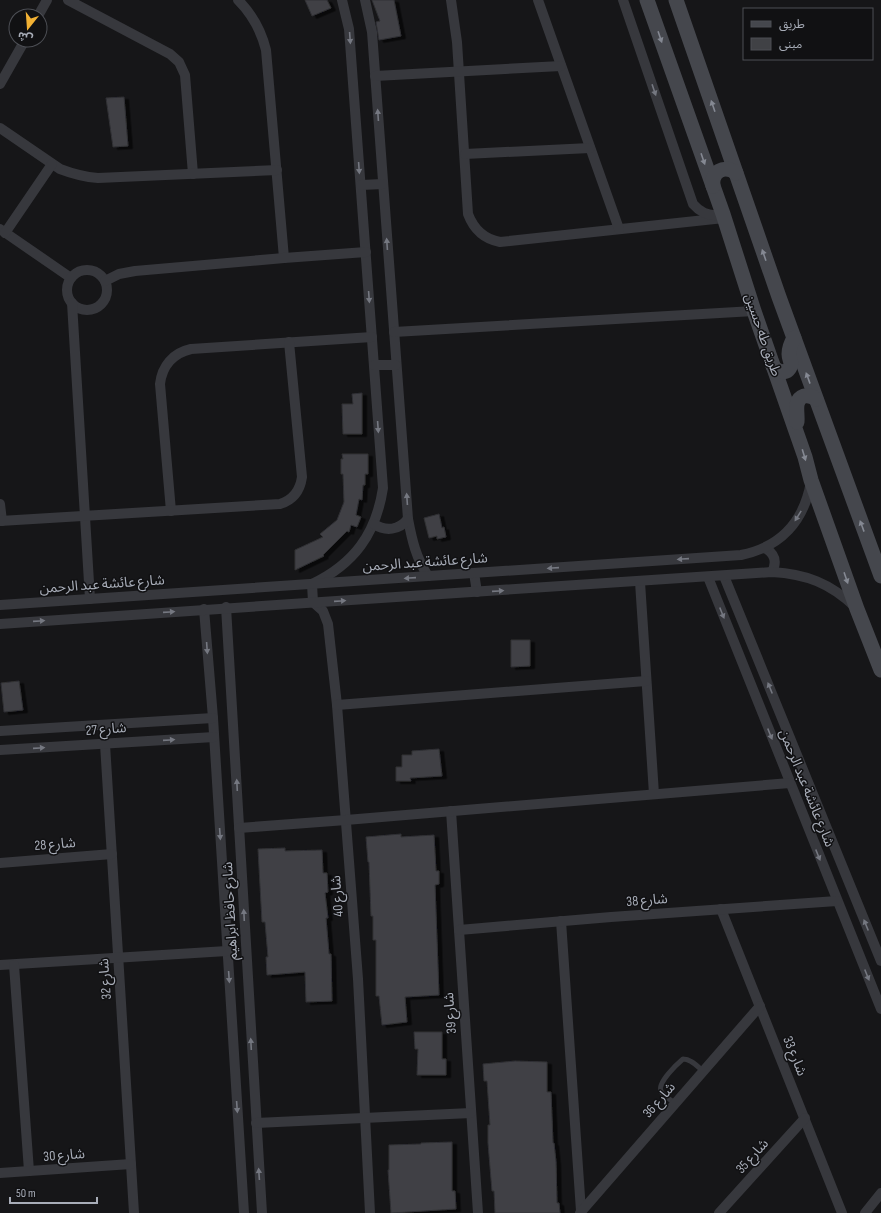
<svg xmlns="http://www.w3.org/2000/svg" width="881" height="1213" font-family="'Sofia Sans Condensed','Noto Sans Arabic',sans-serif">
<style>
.building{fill:#404145;stroke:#303034;filter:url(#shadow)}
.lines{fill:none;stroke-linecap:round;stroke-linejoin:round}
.service{stroke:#37383d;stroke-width:5}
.minor{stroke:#37383d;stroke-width:10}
.secondary{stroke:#45474d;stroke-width:15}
.oneway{fill:#858993}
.oneway2{fill:#757881}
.labels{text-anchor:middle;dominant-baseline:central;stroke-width:3;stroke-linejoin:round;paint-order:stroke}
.street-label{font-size:14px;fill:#a8adb8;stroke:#111113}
</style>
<defs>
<filter id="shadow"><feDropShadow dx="4.5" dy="2.5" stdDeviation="0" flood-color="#0009"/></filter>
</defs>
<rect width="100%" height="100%" fill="#161618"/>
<g class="building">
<path d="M305,0H327L331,8L312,16Z"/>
<path d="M372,0H394L401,36L379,40L376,22L380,21Z"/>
<path d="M124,97L128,146L113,147L106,98Z"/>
<path d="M362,393V434H343L342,404H353L352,394Z"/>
<path d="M342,454H368V474H365V485H363L362,500L359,499L356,515L361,517L357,527L351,525L349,532L347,531L323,555L324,556L295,570V550L323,537L320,534L337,520L344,502L343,474H341V459H343Z"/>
<path d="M439,514L442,528L444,527L446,537L437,539V536L429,538L424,518Z"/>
<path d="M511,640H530V666L511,667Z"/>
<path d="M19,681L23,710L4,712L1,683Z"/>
<path d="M439,749L442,776L410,778L411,781H396V767H402V755H412V751Z"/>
<path d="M401,834V837L434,835L436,871H439V884L435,885L439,995L405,997L407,1022L382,1025L379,996H376V940H373V916H371L369,862H368L366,837Z"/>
<path d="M285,848V851L322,850L323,873H327L328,892L325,893L328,918H326L329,954H331L332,1001L306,1002L305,972L267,975L266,957H268L265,922H262L258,849Z"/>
<path d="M414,1032H442V1059H446V1075H417L418,1049H415Z"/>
<path d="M515,1061L547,1062V1092H551L553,1143H554L556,1162L557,1203H559L560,1213H495L494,1191H492L488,1143V1125H490L487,1081H484L483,1064Z"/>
<path d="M452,1142V1191H455L456,1209L391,1213L388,1170H389V1145L421,1144V1143Z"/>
</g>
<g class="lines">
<path class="service" d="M675,1103C671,1100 663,1096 661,1091C657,1083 677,1064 683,1059C691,1059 697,1066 703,1071"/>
<g class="minor">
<path d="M68,0L170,54L179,62L185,75L193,174"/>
<path d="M238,0C253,15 261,30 266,50L284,258"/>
<path d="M342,0L349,29L383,488C376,534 354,564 312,584L313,602L323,611L328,624L337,705L358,979L370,1213"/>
<path d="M365,0L372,32L408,519C412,540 416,558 428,576"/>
<path d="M451,0L457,42L468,214C474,230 484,239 500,242L724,218"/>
<path d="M538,0L619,229"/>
<path d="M623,0L693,204C700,212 707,216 718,215"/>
<path d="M38,16L47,0"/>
<path d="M375,76L561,66"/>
<path d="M0,84L25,40"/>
<path d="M0,128L60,169C73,174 85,177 98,178L277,170"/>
<path d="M465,154L590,148"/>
<path d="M361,185L383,184"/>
<path d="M0,229L71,278"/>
<path d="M5,233L52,164"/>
<circle cx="87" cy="290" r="20"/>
<path d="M105,281L119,274L135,271L284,258L366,252"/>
<path d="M72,303L90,599"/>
<path d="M394,332L754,311"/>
<path d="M374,365H396"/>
<path d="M0,504L2,521"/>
<path d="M171,511L160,384C162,366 173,353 191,349L372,337"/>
<path d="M0,521L280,504C293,500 300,491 302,477L289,342"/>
<path d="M374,524C386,532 399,530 408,519"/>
<path d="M765,548C775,554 777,562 772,572"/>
<path d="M474,573L477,592"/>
<path d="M724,576L881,961"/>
<path d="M708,577L881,1009"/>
<path d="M640,582L654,794"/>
<path d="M0,605L741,555C781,547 804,521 811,482"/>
<path d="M226,607L262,1213"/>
<path d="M204,609L213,718L244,1213"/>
<path d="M0,624C257,605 515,590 772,572C806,574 830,583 855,607"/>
<path d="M337,705L646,681"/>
<path d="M0,731L213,718"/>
<path d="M105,744L134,1213"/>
<path d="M0,750L214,737"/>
<path d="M451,811L478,1213"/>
<path d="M239,828L346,820L790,783"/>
<path d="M0,863L112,854"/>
<path d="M721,909L842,1213"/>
<path d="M561,921L581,1211"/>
<path d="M459,930L611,917L837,901"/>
<path d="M0,965L227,951"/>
<path d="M14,965L29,1171"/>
<path d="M256,1123L471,1113"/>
<path d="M0,1173L131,1164"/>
<path d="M580,1213L760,1006"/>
<path d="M719,1213L805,1118"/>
<path d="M865,1213L881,1193"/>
</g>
<g class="secondary">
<path d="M647,0L723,214L754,311L805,457L811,480L857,609L881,670"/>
<path d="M676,0L779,297L881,576"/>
<path d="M713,186C711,172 724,164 736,173"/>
<path d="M773,366C778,373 789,375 791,364C791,361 789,358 789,354C789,348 791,343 794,338"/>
<path d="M797,422C798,413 793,400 804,396C809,395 812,396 816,399"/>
</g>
</g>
<defs><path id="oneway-solid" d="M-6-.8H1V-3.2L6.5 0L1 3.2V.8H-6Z"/></defs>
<g class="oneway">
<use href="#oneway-solid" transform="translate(660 37) rotate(71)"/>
<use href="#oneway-solid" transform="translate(713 106) rotate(-109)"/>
<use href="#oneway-solid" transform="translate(703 159) rotate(71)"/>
<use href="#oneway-solid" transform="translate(764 255) rotate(-109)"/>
<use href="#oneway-solid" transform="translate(808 378) rotate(-110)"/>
<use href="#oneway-solid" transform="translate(804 455) rotate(73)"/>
<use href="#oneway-solid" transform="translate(862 526) rotate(-110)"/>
<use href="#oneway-solid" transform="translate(846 578) rotate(71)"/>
</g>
<g class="oneway2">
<use href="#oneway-solid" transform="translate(350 38) rotate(86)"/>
<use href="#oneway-solid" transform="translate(654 90) rotate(71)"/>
<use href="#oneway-solid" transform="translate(378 115) rotate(-94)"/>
<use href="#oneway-solid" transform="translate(359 168) rotate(86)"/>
<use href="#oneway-solid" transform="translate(387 244) rotate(-94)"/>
<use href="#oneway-solid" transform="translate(369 297) rotate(86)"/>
<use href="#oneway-solid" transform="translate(378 427) rotate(86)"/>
<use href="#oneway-solid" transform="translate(407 499) rotate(-94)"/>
<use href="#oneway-solid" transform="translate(798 516) rotate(122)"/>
<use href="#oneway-solid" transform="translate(683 559) rotate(176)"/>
<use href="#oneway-solid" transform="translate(553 568) rotate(176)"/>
<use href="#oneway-solid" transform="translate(410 578) rotate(176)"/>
<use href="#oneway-solid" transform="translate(498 591) rotate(-4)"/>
<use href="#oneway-solid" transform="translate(340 601) rotate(-4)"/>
<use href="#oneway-solid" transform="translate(169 612) rotate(-4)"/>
<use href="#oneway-solid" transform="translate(722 613) rotate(68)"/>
<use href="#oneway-solid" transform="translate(39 621) rotate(-4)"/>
<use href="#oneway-solid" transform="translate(207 648) rotate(86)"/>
<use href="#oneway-solid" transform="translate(770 688) rotate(-112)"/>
<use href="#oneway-solid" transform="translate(770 734) rotate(68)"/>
<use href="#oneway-solid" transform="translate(169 740) rotate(-4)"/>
<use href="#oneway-solid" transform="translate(39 748) rotate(-4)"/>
<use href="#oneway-solid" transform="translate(237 785) rotate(-93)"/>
<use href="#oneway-solid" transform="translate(220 834) rotate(86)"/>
<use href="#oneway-solid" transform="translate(818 855) rotate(68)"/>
<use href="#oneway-solid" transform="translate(244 915) rotate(-93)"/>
<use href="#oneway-solid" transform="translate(866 925) rotate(-112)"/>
<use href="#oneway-solid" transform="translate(867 975) rotate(68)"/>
<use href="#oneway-solid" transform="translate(229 977) rotate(86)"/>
<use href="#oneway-solid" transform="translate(251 1044) rotate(-93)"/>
<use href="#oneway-solid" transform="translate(237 1107) rotate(86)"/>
<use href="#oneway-solid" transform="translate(259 1174) rotate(-94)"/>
</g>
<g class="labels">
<g class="street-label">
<text transform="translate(763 335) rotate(71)">طريق طه حسين</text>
<text transform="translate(425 562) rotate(-4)">شارع عائشة عبد الرحمن</text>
<text transform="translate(102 584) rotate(-4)">شارع عائشة عبد الرحمن</text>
<text transform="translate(106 729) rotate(-4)">شارع 27</text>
<text transform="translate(807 788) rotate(68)">شارع عائشة عبد الرحمن</text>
<text transform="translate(55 844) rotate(-4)">شارع 28</text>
<text transform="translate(337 896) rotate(-94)">شارع 40</text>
<text transform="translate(647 900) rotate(-4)">شارع 38</text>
<text transform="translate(230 911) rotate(-93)">شارع حافظ ابراهيم</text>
<text transform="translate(105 979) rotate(-94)">شارع 32</text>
<text transform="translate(450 1013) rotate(-94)">شارع 39</text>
<text transform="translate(795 1056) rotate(68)">شارع 33</text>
<text transform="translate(659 1100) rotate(-49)">شارع 36</text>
<text transform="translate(64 1155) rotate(-4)">شارع 30</text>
<text transform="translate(752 1156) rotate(-48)">شارع 35</text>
</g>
</g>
<rect x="743" y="8" width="130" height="52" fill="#111113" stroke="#4d4f55"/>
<rect x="751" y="21" width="20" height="6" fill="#45474d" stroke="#4d4f55"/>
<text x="779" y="28" font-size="12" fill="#a8adb8">طريق</text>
<rect x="751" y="38" width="20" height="12" fill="#404145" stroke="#4d4f55"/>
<text x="779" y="48" font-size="12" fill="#a8adb8">مبنى</text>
<g transform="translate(28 28) rotate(197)"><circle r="19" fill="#111113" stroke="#4d4f55"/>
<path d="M0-3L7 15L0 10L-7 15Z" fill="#f2b134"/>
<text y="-6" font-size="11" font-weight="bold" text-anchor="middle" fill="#a8adb8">ش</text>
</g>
<path d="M10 1197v6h87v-6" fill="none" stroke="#a8adb8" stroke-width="2"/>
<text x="16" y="1197" font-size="12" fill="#a8adb8" stroke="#111113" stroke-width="3" paint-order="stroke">50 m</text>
</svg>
